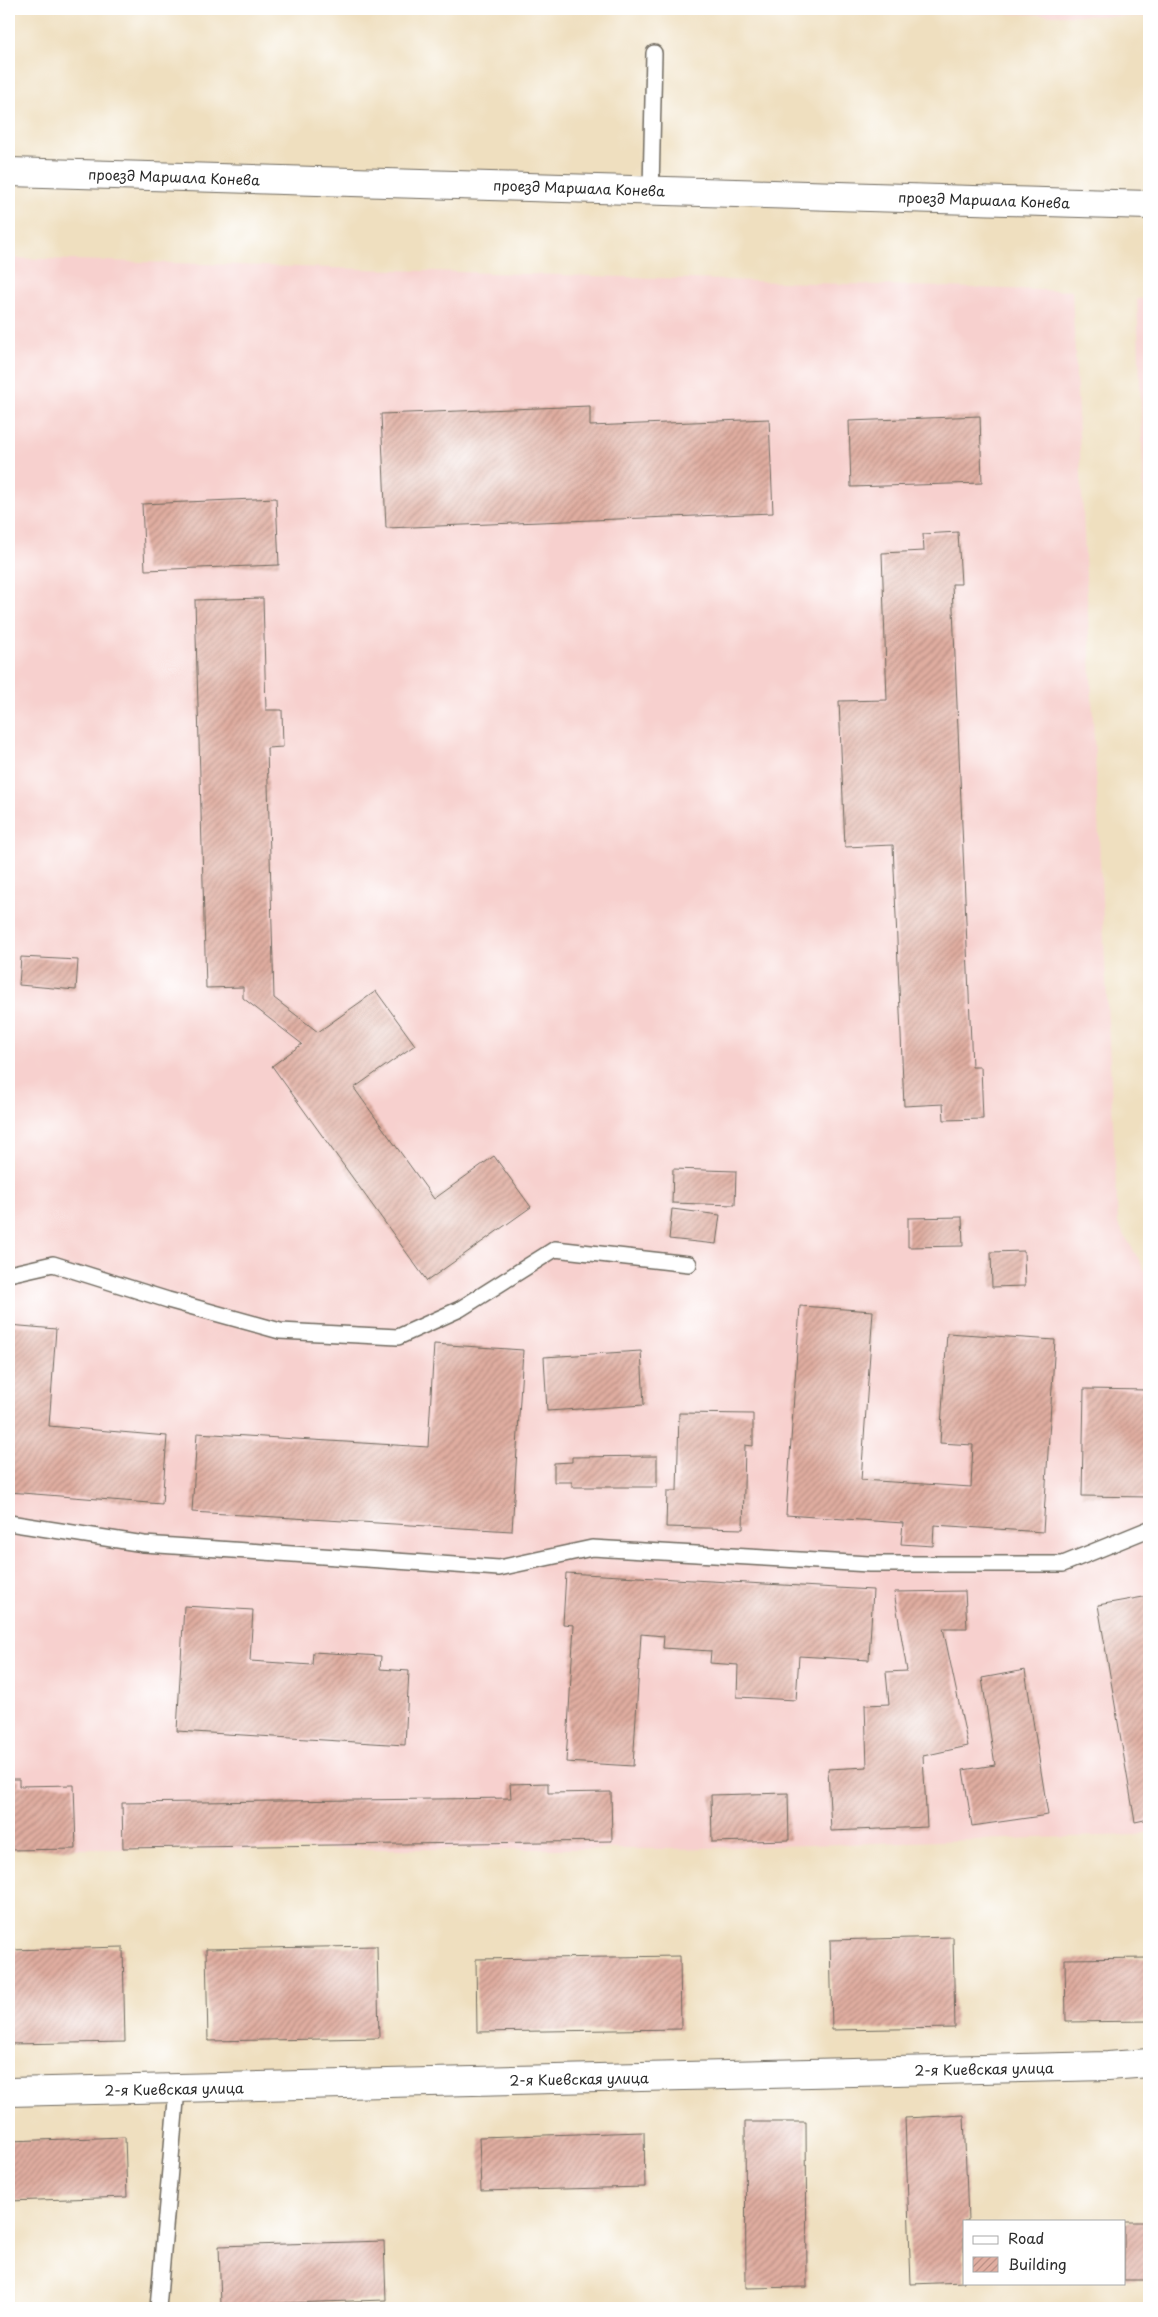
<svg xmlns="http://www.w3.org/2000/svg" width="1158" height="2317" font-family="'Playpen Sans',sans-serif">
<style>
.built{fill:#f7d0ce}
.building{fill:url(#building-hatch)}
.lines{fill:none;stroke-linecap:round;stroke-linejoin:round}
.service-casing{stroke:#706a5f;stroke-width:18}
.minor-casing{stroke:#706a5f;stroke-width:30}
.tertiary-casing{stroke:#706a5f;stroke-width:30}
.service{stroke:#fff;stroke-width:15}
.minor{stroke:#fff;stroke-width:28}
.tertiary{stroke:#fff;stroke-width:28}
.labels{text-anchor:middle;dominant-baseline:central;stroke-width:4.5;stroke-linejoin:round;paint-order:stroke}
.street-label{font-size:14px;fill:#2b2b2b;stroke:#fff}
</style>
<defs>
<pattern id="building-hatch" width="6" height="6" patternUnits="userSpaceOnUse" patternTransform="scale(1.25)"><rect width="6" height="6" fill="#e0ada0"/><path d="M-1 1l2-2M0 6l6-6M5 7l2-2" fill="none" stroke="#b68d83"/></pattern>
</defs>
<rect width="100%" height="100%" fill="#fff"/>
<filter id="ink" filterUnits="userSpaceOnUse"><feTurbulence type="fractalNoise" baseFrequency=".02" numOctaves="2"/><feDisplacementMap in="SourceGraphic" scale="10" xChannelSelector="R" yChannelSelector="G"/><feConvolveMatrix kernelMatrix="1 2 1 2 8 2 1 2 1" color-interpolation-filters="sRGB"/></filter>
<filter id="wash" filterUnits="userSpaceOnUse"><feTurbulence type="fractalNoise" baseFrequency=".0096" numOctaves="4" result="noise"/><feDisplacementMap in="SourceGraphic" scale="20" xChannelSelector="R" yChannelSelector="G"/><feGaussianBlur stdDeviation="1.12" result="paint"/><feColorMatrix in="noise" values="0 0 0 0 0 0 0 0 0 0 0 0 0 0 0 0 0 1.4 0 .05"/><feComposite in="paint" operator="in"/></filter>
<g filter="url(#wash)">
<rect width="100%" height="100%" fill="#efdfbf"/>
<g class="built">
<path d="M774,9H1149V17Z"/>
<path d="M9,258L1072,291L1118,1224L1149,1277V1832L1137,1835L674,1849H9Z"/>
<path d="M1137,299H1149V635Z"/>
</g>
<g id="blocks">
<g class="building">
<path d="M590,406V426L769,419L773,513L386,528L381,414Z"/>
<path d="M980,416L982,483L851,487L849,421Z"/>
<path d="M276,498L279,565L145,570L142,504Z"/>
<path d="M958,532L961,584H952L972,1067H981L983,1119L944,1120L943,1104L904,1106L893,845L845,847L839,701L887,700L882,553L924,551L923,534Z"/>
<path d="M263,598L266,710H282L283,747L267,748L274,998L318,1032L376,991L415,1045L354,1088L434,1199L494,1156L531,1207L427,1281L272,1066L302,1044L243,998V987L206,988L195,600Z"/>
<path d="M21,957L78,960L76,990L19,985Z"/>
<path d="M673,1169L736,1171L735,1205L672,1203Z"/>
<path d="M672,1209L720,1215L716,1244L669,1239Z"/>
<path d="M962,1217L963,1246L908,1247V1218Z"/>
<path d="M1024,1251L1025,1286L992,1287L991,1252Z"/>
<path d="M800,1306L873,1311L861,1480L971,1487L973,1445L940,1443L947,1333L1055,1340L1043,1532L934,1525L933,1546L901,1544L903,1523L786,1515Z"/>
<path d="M9,1325L56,1329L49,1426L167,1436L162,1504L9,1492Z"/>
<path d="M434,1344L523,1350L512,1531L192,1512L197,1433L428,1447Z"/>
<path d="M641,1351L644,1405L547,1411L544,1357Z"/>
<path d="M1084,1389L1149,1390V1497L1082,1496Z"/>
<path d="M679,1413L753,1414V1446L745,1445L743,1529L666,1527L667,1491H677Z"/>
<path d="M657,1456V1487H572V1482H554V1463L572,1462V1457Z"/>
<path d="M566,1573L873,1590L869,1660L799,1656L796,1700L737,1697L738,1665L710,1663L711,1651L663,1648L664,1636L641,1634L633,1766L566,1762L574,1625L563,1624Z"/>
<path d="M965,1591L967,1628H943L968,1746L923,1756L927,1827L831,1831L828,1769L867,1767L865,1705L889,1704L886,1672L907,1671L894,1592Z"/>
<path d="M1149,1596V1819L1135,1822L1098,1605Z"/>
<path d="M184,1606L253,1610L250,1661L312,1665L313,1652L381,1656L380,1669L409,1671L405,1745L177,1731Z"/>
<path d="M1025,1670L1048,1815L972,1826L963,1770L995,1765L982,1678Z"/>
<path d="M9,1779H19V1786L74,1785L76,1849L9,1850Z"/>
<path d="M548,1783V1793L611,1792L612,1841L123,1848L122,1803L511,1798L510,1784Z"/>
<path d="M788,1793L789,1840L712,1842L711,1795Z"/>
<path d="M953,1937L955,2028L832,2030L830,1940Z"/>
<path d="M377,1946L379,2038L208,2041L206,1949Z"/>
<path d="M123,1947L125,2042L9,2044V1950Z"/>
<path d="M680,1956L681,2029L477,2032L476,1959Z"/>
<path d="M1149,1958V2021L1066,2022L1065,1959Z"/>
<path d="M964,2115L968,2221H964V2282L911,2284L905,2118Z"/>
<path d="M745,2122H806L807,2287L746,2288Z"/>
<path d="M644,2132L645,2187L481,2191L479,2137Z"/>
<path d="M125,2137L127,2197L9,2201V2141Z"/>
<rect x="1124" y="2222" width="25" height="58"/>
<path d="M384,2241L386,2300L221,2305L219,2246Z"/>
</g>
</g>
</g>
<g filter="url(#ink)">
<use href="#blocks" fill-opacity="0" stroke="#706a5f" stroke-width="1"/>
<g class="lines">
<defs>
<g id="service">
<path d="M651,190L654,53"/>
<path d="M9,1274L53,1264L168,1300L280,1331L398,1337L460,1309L555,1249L689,1264"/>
<path d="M9,1523L144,1544L499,1568L592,1548L869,1564H1063L1149,1529"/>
<path d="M158,2308L177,2089"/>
</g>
<path id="minor" d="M9,2092L1108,2066L1149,2063"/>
<path id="tertiary" d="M9,172L1149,205"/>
</defs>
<use href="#service" class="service-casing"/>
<use href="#minor" class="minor-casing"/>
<use href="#tertiary" class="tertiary-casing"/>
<use href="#service" class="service"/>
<use href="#minor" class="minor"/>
<use href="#tertiary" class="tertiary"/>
</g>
</g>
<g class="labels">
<g class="street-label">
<text transform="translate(174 177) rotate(2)">проезд Маршала Конева</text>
<text transform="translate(579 188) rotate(2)">проезд Маршала Конева</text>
<text transform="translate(984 200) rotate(2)">проезд Маршала Конева</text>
<text transform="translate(984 2069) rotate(-1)">2-я Киевская улица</text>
<text transform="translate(579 2079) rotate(-1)">2-я Киевская улица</text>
<text transform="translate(174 2089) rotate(-1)">2-я Киевская улица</text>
</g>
</g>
<rect width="1158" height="2317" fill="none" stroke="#fff" stroke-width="30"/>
<rect x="963" y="2220" width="162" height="65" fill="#ffffff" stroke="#aaaaaa"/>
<rect x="973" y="2236" width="25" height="8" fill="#ffffff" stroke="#aaaaaa"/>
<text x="1008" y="2244" font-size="15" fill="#2b2b2b">Road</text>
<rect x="973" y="2257" width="25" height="15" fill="url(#building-hatch)" stroke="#aaaaaa"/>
<text x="1008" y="2270" font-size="15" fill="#2b2b2b">Building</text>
</svg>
